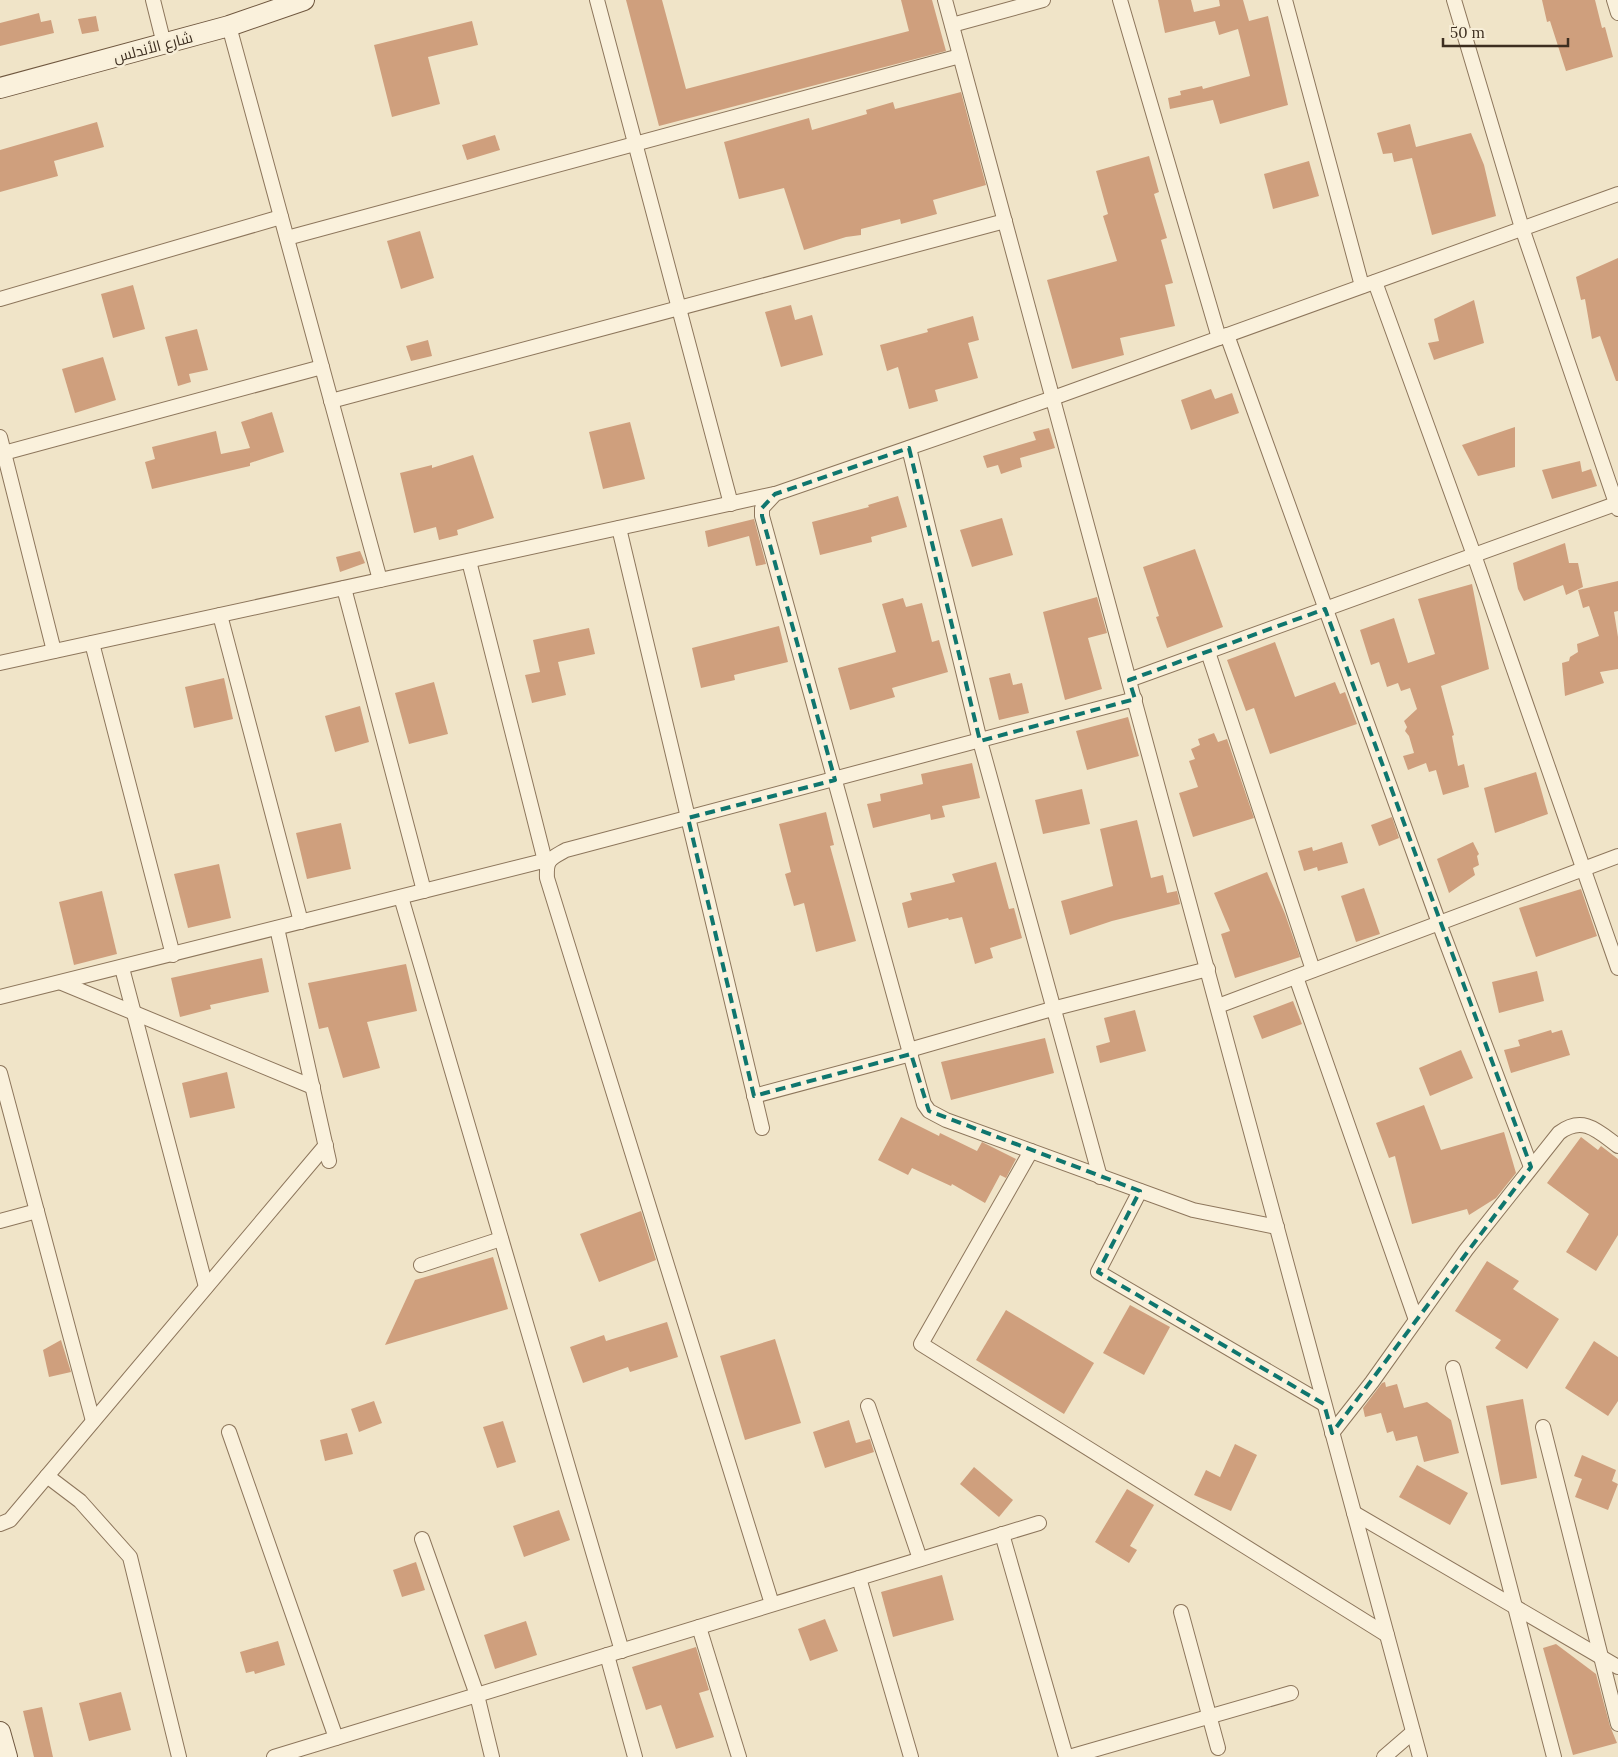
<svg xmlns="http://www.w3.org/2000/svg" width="1618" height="1757" font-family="Lora,Cairo,serif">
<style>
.building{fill:#cf9f7d}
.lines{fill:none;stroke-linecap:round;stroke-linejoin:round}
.street-casing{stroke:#8d765c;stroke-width:16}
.secondary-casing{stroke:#6f573f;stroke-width:22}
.street{stroke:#faf1dc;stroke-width:14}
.secondary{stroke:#faf1dc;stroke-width:20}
.marked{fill:none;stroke:#0f766e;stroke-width:4;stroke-dasharray:10 6;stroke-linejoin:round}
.labels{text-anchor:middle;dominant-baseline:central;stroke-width:5;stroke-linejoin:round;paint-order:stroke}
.street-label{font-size:15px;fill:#3d2e20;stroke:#f7eed8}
</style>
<rect width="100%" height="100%" fill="#f0e4c8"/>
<g class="building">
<path d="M626,0H662L686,89L909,31L901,0H932L946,51L659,126Z"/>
<path d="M1158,0H1191L1194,12L1220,6L1219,0H1243L1249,21L1268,16L1288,105L1220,124L1213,100L1170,109L1168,98L1181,95L1180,91L1202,86L1203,89L1250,76L1238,29L1219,35L1215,21L1165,33Z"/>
<path d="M1542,0H1595L1602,28L1605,27L1613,57L1566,71L1550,21L1547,22Z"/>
<path d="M39,13L41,22L51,20L54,33L0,46V23Z"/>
<path d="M96,16L99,31L82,34L78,19Z"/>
<path d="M472,21L478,45L428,57L440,104L392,117L374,45Z"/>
<path d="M961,92L986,185L933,200L937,214L901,224L900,219L861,229V235L846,237L804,250L784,188L739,199L724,142L809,118L812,130L867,114L866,110L893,102L895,109Z"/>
<path d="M97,122L104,147L54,161L58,176L0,192V150Z"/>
<path d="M1410,124L1416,147L1471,133L1484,165L1496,216L1432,235L1412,158L1394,162L1392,153L1383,154L1377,133Z"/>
<path d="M495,135L500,150L467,160L462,145Z"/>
<path d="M1149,156L1159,192L1154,194L1167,238L1161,240L1173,283L1165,285L1175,326L1120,338L1124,355L1072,369L1047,280L1117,261L1103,216L1108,214L1096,171Z"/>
<path d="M1309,161L1319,196L1273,209L1264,174Z"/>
<path d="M420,231L434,278L401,289L387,241Z"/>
<path d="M1618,258V381H1616L1600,336L1592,339L1585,299L1581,300L1576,277Z"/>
<path d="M133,285L145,329L113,338L101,294Z"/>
<path d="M1474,300L1484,343L1434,360L1428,343L1439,341L1434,319Z"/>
<path d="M791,305L795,320L812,315L823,355L781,367L765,312Z"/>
<path d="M973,316L979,340L968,343L978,378L935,390L938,401L909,409L898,367L887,371L880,345L928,332L927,329Z"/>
<path d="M197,329L208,370L189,374L191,382L178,386L165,337Z"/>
<path d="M428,340L432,356L411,361L406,346Z"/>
<path d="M103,357L116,400L75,413L62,369Z"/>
<path d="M1211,389L1215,399L1232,393L1239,413L1191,430L1181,400Z"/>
<path d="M272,412L284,452L250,463V466L152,489L145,462L155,459L152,447L216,431L221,454L250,448L241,422Z"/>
<path d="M630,422L645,479L603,489L589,432Z"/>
<path d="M1515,427V467L1478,476L1462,445Z"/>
<path d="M1049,428L1055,448L1020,458L1022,467L1001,474L998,465L987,468L983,456L1036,440L1033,432Z"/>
<path d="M473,455L494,518L457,530L458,535L439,540L436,527L414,533L400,473L432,465V468Z"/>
<path d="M1580,461L1582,472L1591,469L1597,486L1552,499L1542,470Z"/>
<path d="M898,496L907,527L871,537L872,542L820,555L812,522L869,507L868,505Z"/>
<path d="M1002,518L1013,555L972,567L960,530Z"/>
<path d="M754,519L766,564L756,566L749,536L708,547L705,531Z"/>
<path d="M1565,543L1569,563H1578L1583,587L1566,595L1563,585L1524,601L1518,589L1513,563Z"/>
<path d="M1195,549L1223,627L1167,648L1156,617L1159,616L1143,567Z"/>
<path d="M360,551L365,563L340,572L336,557Z"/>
<path d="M1618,581V611L1614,612L1618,637V669L1600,672L1604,683L1565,696L1562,663L1569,661L1570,657L1578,652L1577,644L1599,636L1589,606L1583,608L1578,590Z"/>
<path d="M1472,584L1489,669L1441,686L1454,735L1452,736L1458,766L1464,764L1469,787L1443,795L1436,770L1429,772L1426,763L1408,770L1403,756L1414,753L1409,736L1405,731L1407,727L1404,721L1417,709L1410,688L1401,691L1398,683L1387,687L1379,662L1371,665L1360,630L1394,618L1408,663L1435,654L1418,599Z"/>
<path d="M1097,597L1107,633L1088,638L1102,689L1065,700L1043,612Z"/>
<path d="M903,598L906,607L922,603L932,642L939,640L948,672L892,688L895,697L850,710L838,668L896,652L882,604Z"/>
<path d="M779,626L788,662L734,675L735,680L701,688L692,648Z"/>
<path d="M589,628L595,654L558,662L566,695L532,703L525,675L540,672L533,640Z"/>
<path d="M1275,642L1295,697L1335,682L1340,694L1345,692L1357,724L1270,754L1254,708L1246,711L1227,660Z"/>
<path d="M1010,673L1013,685L1022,683L1029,713L999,720L989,678Z"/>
<path d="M224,678L233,719L194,728L185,687Z"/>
<path d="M434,682L448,734L409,744L395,693Z"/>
<path d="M360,706L369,742L335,752L325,716Z"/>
<path d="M1128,717L1139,756L1087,770L1076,731Z"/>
<path d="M1214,733L1218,742L1227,739L1254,818L1193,837L1179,793L1198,787L1189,761L1195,759L1191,749L1200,745L1198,739Z"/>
<path d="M972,763L980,798L942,806L945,817L931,820L930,814L873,828L867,804L881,801L880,794L923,784L921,774Z"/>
<path d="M1536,772L1548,814L1495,833L1484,788Z"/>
<path d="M1082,789L1090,824L1043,834L1035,800Z"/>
<path d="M826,812L834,845L830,846L856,941L816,952L804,903L794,906L785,874L791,872L779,824Z"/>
<path d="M1392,817L1399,838L1379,846L1371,825Z"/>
<path d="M1137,820L1151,878L1163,875L1167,893L1177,891L1180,904L1112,921L1070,935L1061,901L1113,886L1100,829Z"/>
<path d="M341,823L351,869L307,879L296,833Z"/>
<path d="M1342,842L1348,863L1318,871L1317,867L1304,871L1298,851L1312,847L1313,851Z"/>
<path d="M1473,842L1479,854L1477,856L1479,865L1473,868L1475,875L1449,893L1437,859Z"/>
<path d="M996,862L1009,909L1014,908L1022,938L990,948L993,958L975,964L962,917L949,920L948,918L908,928L902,903L912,900L910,893L955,882L952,874Z"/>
<path d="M219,864L231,918L188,928L174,874Z"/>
<path d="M1267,872L1285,914L1300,957L1235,978L1221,934L1230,931L1214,893Z"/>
<path d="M1364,888L1380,934L1356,942L1341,896Z"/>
<path d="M1581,889L1597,936L1536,957L1519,908Z"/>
<path d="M102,891L117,954L74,965L59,902Z"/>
<path d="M262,958L269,992L210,1005L211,1009L180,1017L171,978Z"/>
<path d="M406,964L417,1011L367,1022L380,1068L343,1078L328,1027L319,1029L308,983Z"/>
<path d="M1537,971L1544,1001L1499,1013L1492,982Z"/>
<path d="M1293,1001L1302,1024L1262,1039L1253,1016Z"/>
<path d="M1135,1010L1146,1051L1100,1063L1096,1046L1110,1042L1104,1018Z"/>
<path d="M1551,1030L1552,1033L1562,1030L1570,1055L1511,1073L1504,1050L1520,1046L1518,1040Z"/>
<path d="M1045,1038L1054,1073L951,1100L941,1062Z"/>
<path d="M1461,1050L1473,1078L1430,1096L1419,1068Z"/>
<path d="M227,1072L235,1108L190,1118L182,1083Z"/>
<path d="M1424,1105L1441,1150L1504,1132L1516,1173L1496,1198L1469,1215L1467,1209L1412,1224L1395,1156L1389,1158L1376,1123Z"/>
<path d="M901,1117L939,1136L940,1133L977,1151L982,1142L1016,1159L1006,1178L1000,1175L985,1203L952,1184L951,1186L912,1168L908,1175L878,1160Z"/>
<path d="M1581,1137L1598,1150L1601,1146L1618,1159V1235L1596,1271L1566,1252L1589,1214L1547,1183Z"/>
<path d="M641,1211L656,1260L599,1282L580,1234Z"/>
<path d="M493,1257L508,1309L385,1345L415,1280Z"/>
<path d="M1487,1261L1519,1281L1513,1289L1559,1319L1527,1369L1495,1348L1501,1340L1455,1311Z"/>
<path d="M1130,1305L1170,1327L1144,1375L1103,1353Z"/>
<path d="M1006,1310L1094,1363L1064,1414L976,1360Z"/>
<path d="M667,1322L678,1357L630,1372L628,1367L583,1383L570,1347L604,1335L606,1341Z"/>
<path d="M775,1339L801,1423L745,1440L720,1356Z"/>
<path d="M61,1340L71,1372L49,1377L43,1350Z"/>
<path d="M1594,1341L1618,1357V1401L1608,1416L1565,1388Z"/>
<path d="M1385,1382L1386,1387L1397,1384L1404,1408L1427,1402L1451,1420L1459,1453L1424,1462L1417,1436L1396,1441L1393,1431L1387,1433L1381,1413L1365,1417L1363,1408L1382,1383Z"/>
<path d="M1523,1399L1537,1478L1501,1485L1486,1406Z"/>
<path d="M374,1401L382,1423L359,1432L351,1409Z"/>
<path d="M849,1420L856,1443L870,1439L874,1452L825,1468L813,1432Z"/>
<path d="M503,1421L516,1462L497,1468L483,1427Z"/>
<path d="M347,1433L353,1454L325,1461L320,1440Z"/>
<path d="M1235,1444L1257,1455L1231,1511L1194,1495L1206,1470L1220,1477Z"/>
<path d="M1582,1455L1616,1470L1612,1481L1618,1484L1608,1510L1575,1497L1582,1479L1574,1476Z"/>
<path d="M1417,1465L1468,1493L1450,1525L1399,1497Z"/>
<path d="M974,1467L1013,1500L999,1517L960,1484Z"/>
<path d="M1127,1489L1154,1505L1130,1546L1137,1550L1129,1563L1095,1542Z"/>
<path d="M559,1510L570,1540L524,1557L513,1526Z"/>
<path d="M416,1562L425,1590L402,1597L393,1570Z"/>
<path d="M942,1575L954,1620L893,1637L881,1592Z"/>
<path d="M825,1619L838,1651L810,1661L798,1629Z"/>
<path d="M526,1621L537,1655L495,1669L484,1635Z"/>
<path d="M278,1641L285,1665L255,1674L254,1671L246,1673L240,1652Z"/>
<path d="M1556,1644L1596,1674L1610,1726L1617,1743L1573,1755L1543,1648Z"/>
<path d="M696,1647L709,1690L699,1693L714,1737L676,1749L661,1705L646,1710L632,1667Z"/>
<path d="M121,1692L131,1730L89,1741L79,1703Z"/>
<path d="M42,1707L53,1757H34L23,1711Z"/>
</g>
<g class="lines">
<defs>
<g id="street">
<path d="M153,0L164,44"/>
<path d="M597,0L731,504"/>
<path d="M945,0L1420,1757"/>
<path d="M1120,0L1219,338"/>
<path d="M1285,0L1362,286"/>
<path d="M1454,0L1522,228L1618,509"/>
<path d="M1614,0L1618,13"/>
<path d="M952,25L1043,0"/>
<path d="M229,26L380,580"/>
<path d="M287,238L960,56"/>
<path d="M1375,282L1474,555L1618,968"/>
<path d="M0,299L281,217"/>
<path d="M1227,335L1439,923L1531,1167"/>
<path d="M331,401L1005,221"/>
<path d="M0,437L54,651"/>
<path d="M909,448L980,741L1100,1177"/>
<path d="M0,454L322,367"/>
<path d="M619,528L762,1128"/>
<path d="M469,561L546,865"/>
<path d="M344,588L424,891"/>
<path d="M220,615L301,922"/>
<path d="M92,643L173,955"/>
<path d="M1208,652L1313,970"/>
<path d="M0,663L774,494"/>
<path d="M1129,680L1618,503"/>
<path d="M401,897L622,1651"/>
<path d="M277,928L329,1161"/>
<path d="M122,968L206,1287"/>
<path d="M1296,977L1416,1320"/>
<path d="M62,983L313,1087"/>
<path d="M0,997L551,859"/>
<path d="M1218,1006L1618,856"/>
<path d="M909,1050L1052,1009L1208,969"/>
<path d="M0,1073L93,1421"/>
<path d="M754,1096L911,1054"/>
<path d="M1031,1151L921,1344L1387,1635"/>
<path d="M1140,1191L1098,1272L1324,1404"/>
<path d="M0,1221L37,1211"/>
<path d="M1277,1227L1193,1210L946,1120L929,1111L924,1104L762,516V508L775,494L1053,398L1618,194"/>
<path d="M421,1265L501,1239"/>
<path d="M1453,1368L1554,1757"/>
<path d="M868,1406L920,1559"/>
<path d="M1543,1427L1618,1724"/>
<path d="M229,1432L336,1738"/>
<path d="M1332,1433L1372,1382L1466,1250L1559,1133C1583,1115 1598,1131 1618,1146"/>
<path d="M47,1476L80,1501L130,1557L179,1757"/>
<path d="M1354,1513L1618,1667"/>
<path d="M0,1524L10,1520L326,1145"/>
<path d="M1002,1534L1066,1757"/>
<path d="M422,1539L477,1695L492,1757"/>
<path d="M859,1578L911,1757"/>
<path d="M772,1604L547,878C546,859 550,859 566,850L1135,699"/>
<path d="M1181,1612L1218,1748"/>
<path d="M699,1627L739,1757"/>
<path d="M607,1655L635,1757"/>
<path d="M274,1757L1039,1523"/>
<path d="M1069,1757L1291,1693"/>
<path d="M1384,1757L1413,1732"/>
</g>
<g id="secondary">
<path d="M0,88L229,26L304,0"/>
<path d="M0,1732L7,1757"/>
</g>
</defs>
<use href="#street" class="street-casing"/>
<use href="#secondary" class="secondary-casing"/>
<use href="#street" class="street"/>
<use href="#secondary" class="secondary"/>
</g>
<path class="marked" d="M909,448L980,741L1135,699L1129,680L1325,609L1531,1167L1332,1433L1324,1404L1098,1272L1140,1191L929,1111L911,1054L754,1096L688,818L835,780L762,516V508L775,494Z"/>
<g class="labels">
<g class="street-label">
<text transform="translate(153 47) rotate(-15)">شارع الأندلس</text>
</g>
</g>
<path d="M1443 38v8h125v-8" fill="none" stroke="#3d2e20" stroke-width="2.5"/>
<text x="1450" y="38" font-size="15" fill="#3d2e20" stroke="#f7eed8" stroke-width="4" paint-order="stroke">50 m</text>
</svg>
